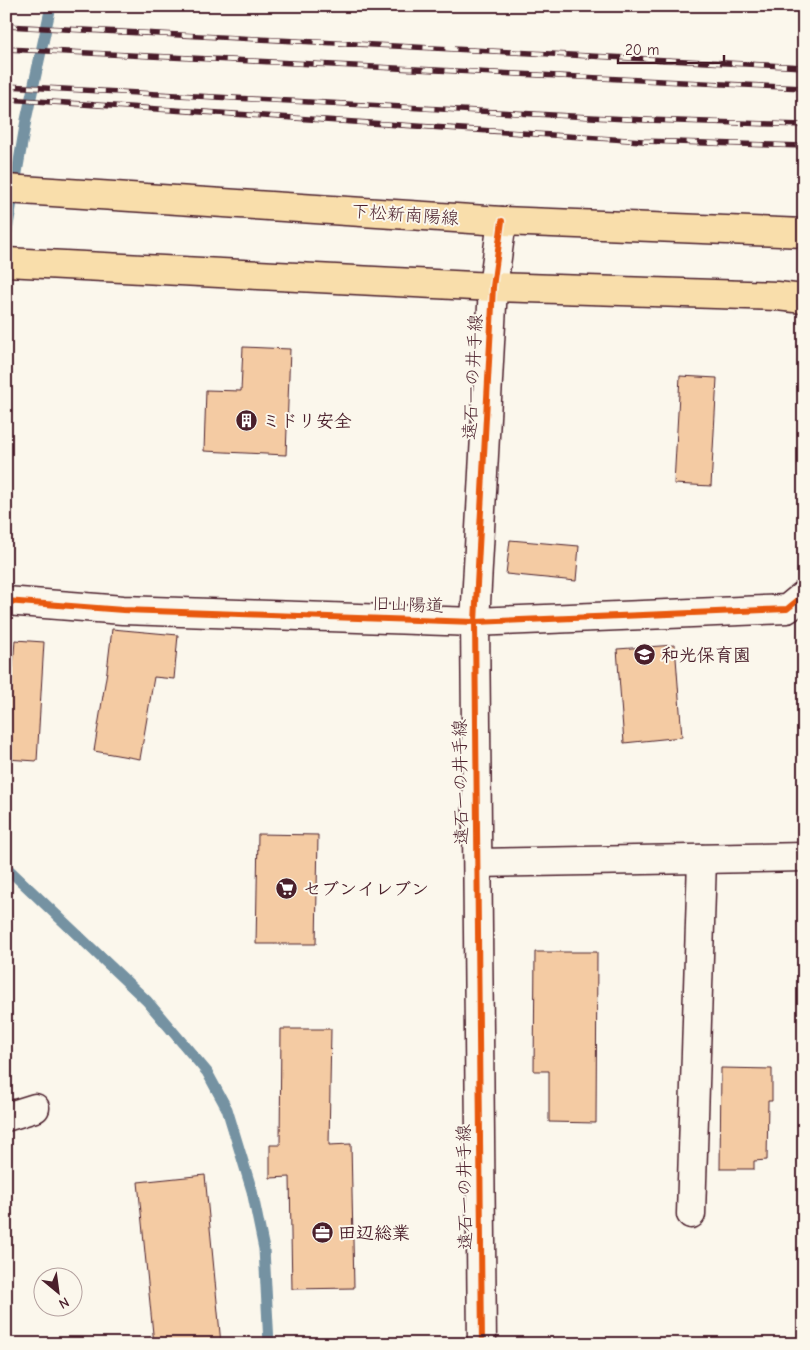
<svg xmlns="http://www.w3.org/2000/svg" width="810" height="1350" font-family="'Comic Neue','Klee One',sans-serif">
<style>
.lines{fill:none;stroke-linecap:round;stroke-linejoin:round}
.stream{stroke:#7592a2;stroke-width:11}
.building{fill:#f4cba3;stroke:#4a1f2b}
.minor-casing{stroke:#4a1f2b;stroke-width:31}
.major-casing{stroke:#4a1f2b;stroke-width:31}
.minor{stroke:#fbf7ec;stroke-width:28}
.major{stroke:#f9deab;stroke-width:28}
.rail-casing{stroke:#4a1f2b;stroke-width:5.5}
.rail{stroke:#fbf7ec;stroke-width:4;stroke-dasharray:11;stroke-linecap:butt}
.cycleway-casing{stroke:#fbf7ec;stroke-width:9}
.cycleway{stroke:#e8590c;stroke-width:6}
.labels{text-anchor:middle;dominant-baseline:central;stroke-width:4;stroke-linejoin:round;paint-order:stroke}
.street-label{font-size:18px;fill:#4a1f2b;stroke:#fbf7ec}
.poi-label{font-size:18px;font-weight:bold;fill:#4a1f2b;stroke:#fbf7ec;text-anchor:start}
</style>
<rect width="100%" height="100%" fill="#fbf7ec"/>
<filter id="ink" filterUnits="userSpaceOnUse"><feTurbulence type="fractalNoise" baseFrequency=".02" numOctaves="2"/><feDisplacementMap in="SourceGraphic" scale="10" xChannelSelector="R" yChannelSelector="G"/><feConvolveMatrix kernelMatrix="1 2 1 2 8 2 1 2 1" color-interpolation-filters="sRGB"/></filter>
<g filter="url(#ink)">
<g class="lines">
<g class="stream">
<path d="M6,237L26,120L51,6"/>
<path d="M6,867L147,1001L207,1072L227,1109L252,1191L264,1249L269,1344"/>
</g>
</g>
<g class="building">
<path d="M243,347L290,349L286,455L204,451L206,390L241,391Z"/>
<path d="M680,376L717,378L711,486L674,484Z"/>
<path d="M510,540L579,546L576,581L506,574Z"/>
<path d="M112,629L178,635L174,679L154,677L140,759L94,751L107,671Z"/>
<path d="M15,640L44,642L37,761L6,759V667L13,668Z"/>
<path d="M675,645L682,737L624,743L617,649Z"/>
<path d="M258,834L318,835L316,944H256Z"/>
<path d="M535,952H597L596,1123L549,1122V1071H534Z"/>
<path d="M281,1029H331L329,1145L351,1144L354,1288L292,1289L290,1177L270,1178V1145H280Z"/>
<path d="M721,1068L772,1069V1101H768L767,1160L754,1161V1169H720Z"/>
<path d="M205,1175L221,1344H154L138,1182Z"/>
</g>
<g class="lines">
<defs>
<g id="minor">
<path d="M6,601L123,610L475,622L787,609L804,595"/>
<path d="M478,863L804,857"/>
<path d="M6,1117L35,1108"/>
<path d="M691,1214L702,859"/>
<path d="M482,1344L475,622L493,287L502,221"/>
</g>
<g id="major">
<path d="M6,189L502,221L804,233"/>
<path d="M6,262L493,287L777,296L804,299"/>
</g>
</defs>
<use href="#minor" class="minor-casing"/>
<use href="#major" class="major-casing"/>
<use href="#minor" class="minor"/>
<use href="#major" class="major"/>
<defs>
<g id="rail">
<path d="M6,26L804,67"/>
<path d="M6,49L804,88"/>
<path d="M6,86L646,120L804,125"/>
<path d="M6,99L643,141L804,146"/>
</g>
</defs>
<use href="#rail" class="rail-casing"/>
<use href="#rail" class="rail"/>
<defs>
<g id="cycleway">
<path d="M6,601L123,610L475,622L787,609L804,595"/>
<path d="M482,1344L475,622L493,287L502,221"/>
</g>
</defs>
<use href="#cycleway" class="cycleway-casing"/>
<use href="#cycleway" class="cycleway"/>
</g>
</g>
<defs>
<symbol id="building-disc" viewBox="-11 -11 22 22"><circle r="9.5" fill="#4a1f2b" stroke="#fbf7ec"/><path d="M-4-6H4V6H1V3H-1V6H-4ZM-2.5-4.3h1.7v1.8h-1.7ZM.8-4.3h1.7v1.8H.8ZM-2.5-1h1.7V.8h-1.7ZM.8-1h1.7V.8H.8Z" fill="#fff"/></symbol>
<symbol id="school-disc" viewBox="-11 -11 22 22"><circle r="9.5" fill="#4a1f2b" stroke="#fbf7ec"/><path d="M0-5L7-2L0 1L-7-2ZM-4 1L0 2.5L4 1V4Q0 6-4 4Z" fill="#fff"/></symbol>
<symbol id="supermarket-disc" viewBox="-11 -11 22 22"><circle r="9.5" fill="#4a1f2b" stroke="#fbf7ec"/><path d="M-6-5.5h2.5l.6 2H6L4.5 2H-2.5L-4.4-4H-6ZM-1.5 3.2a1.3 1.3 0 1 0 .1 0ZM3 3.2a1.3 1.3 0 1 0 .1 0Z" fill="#fff"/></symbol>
<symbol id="office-disc" viewBox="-11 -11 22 22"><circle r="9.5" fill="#4a1f2b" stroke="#fbf7ec"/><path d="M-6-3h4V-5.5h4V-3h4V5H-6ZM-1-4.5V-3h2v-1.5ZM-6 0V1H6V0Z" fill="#fff"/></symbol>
</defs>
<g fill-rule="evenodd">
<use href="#building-disc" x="234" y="408" width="25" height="25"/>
<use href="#school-disc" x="632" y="642" width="25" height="25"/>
<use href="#supermarket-disc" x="274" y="876" width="25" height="25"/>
<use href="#office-disc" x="310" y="1220" width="25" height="25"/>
</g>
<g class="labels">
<g class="street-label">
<text transform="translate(405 215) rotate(4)">下松新南陽線</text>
<text transform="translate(473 377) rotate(-87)">遠石一の井手線</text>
<text transform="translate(408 605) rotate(2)">旧山陽道</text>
<text transform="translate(461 782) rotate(-91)">遠石一の井手線</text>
<text transform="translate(465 1187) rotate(-91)">遠石一の井手線</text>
</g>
<g class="poi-label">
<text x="262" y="421">ミドリ安全</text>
<text x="661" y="655">和光保育園</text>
<text x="303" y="889">セブンイレブン</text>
<text x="338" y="1233">田辺総業</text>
</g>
</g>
<rect width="810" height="1350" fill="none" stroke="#fbf7ec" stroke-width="25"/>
<rect x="12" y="12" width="785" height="1325" fill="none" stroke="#4a1f2b" stroke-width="2" filter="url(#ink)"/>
<g transform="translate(58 1292) rotate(151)"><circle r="24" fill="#fbf7ec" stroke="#b4a19f"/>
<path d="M0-4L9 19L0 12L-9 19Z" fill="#4a1f2b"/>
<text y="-8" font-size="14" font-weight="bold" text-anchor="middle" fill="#4a1f2b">N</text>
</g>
<path d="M618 55v8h106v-8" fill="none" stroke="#4a1f2b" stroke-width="2.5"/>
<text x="625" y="55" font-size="15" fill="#4a1f2b" stroke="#fbf7ec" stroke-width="4" paint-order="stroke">20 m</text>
</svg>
